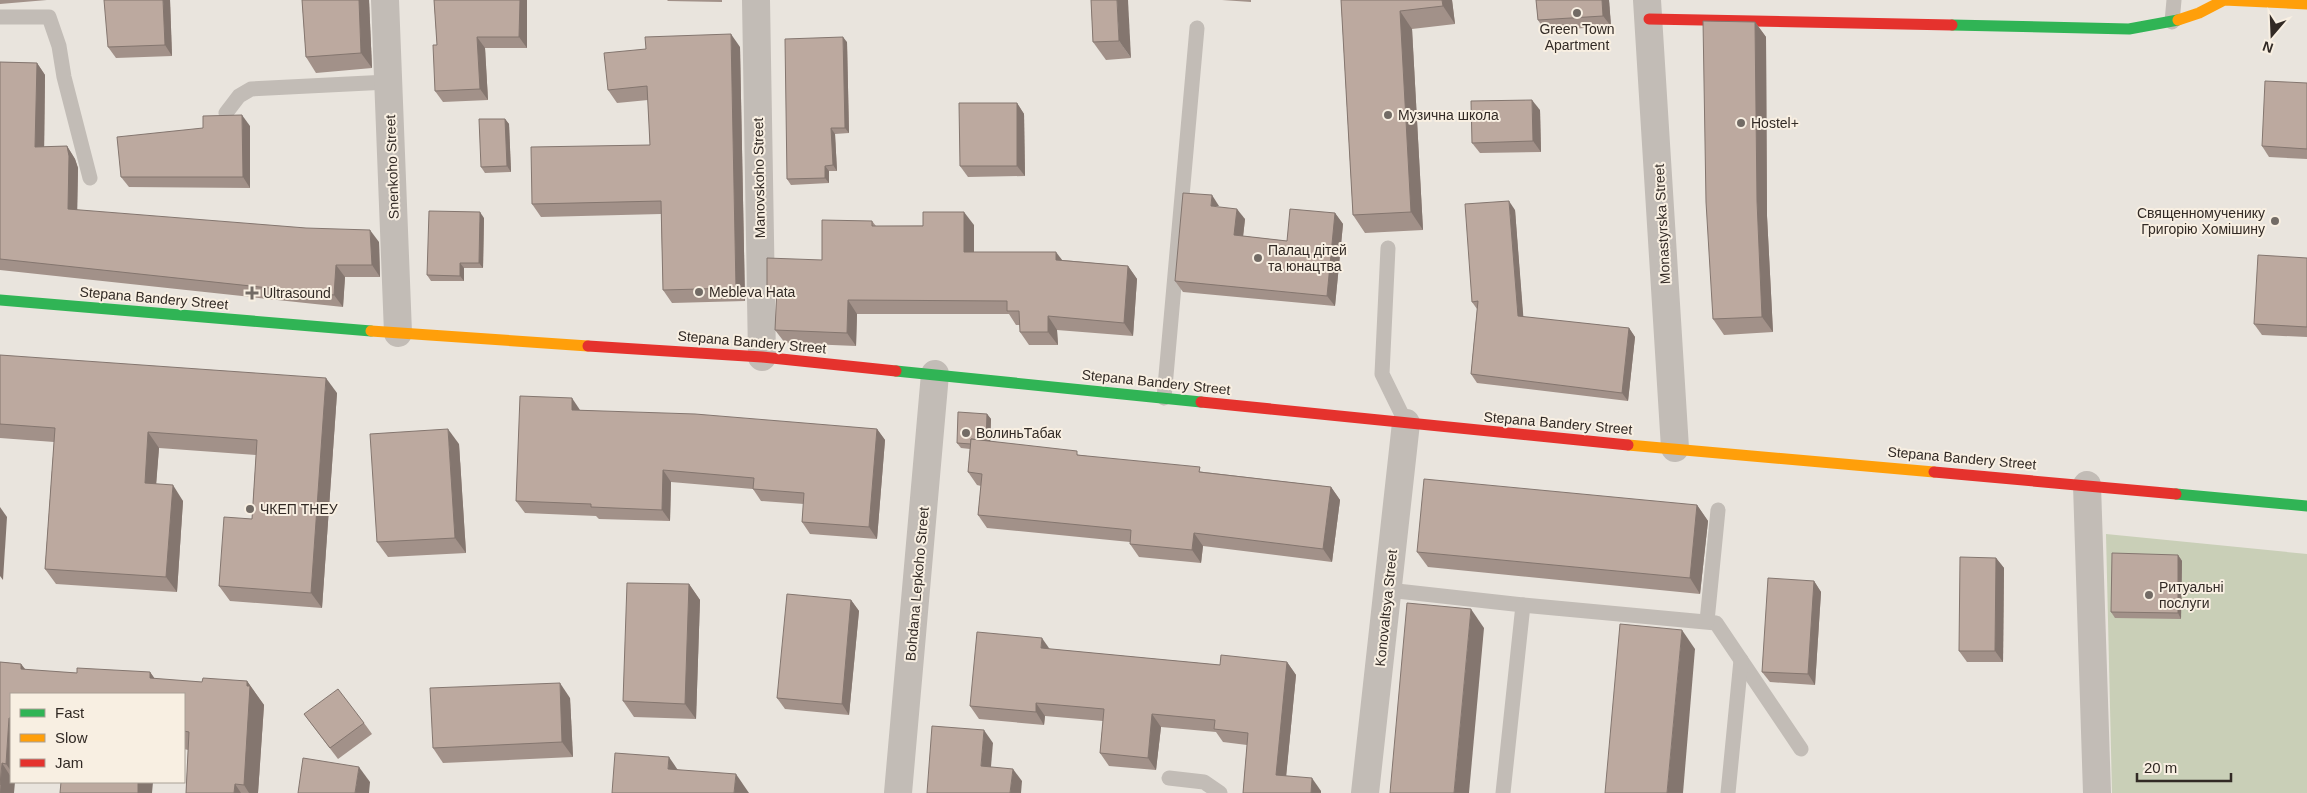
<svg xmlns="http://www.w3.org/2000/svg" width="2307" height="793" font-family="Helvetica,sans-serif">
<style>
.green{fill:#c9cfb7}
.lines{fill:none;stroke-linecap:round;stroke-linejoin:round}
.lane{stroke:#c2bcb6;stroke-width:15}
.street{stroke:#c2bcb6;stroke-width:28}
.fast{stroke:#30b455;stroke-width:11}
.slow{stroke:#ff9f0a;stroke-width:11}
.jam{stroke:#e5322d;stroke-width:11}
.wall{fill:#a29189}
.shaded-wall{fill:#84766f}
.building{fill:#bca99f;stroke:#84766f}
.poi-dot{fill:#726b65;stroke:#f8efe2;stroke-width:2}
.labels{text-anchor:middle;dominant-baseline:central;stroke-width:4;stroke-linejoin:round;paint-order:stroke}
.poi-label{font-size:14px;fill:#322a25;stroke:#f8efe2;text-anchor:start}
.street-label{font-size:14px;fill:#322a25;stroke:#f8efe2}
</style>
<rect width="100%" height="100%" fill="#e9e4dd"/>
<path class="green" d="M2106,534L2307,554V793H2112Z"/>
<g class="lines">
<g class="lane">
<path d="M0,17H49L59,46L64,77L90,178"/>
<path d="M2172,22L2174,0"/>
<path d="M226,113L239,96L251,89L388,82"/>
<path d="M1388,248L1382,374L1406,423"/>
<path d="M1164,398L1197,28"/>
<path d="M1388,590L1523,605L1503,793"/>
<path d="M1523,605L1716,623L1801,749"/>
<path d="M1707,621L1718,510"/>
<path d="M1169,778L1204,782L1220,793"/>
<path d="M1728,793L1741,660"/>
</g>
<g class="street">
<path d="M385,0L398,333"/>
<path d="M756,0L762,357"/>
<path d="M1647,0L1675,448"/>
<path d="M2087,485L2097,793"/>
<path d="M898,793L935,374"/>
<path d="M1365,793L1406,423"/>
</g>
<g class="fast">
<path d="M1952,25L2129,29L2178,20"/>
<path d="M0,300L371,331"/>
<path d="M896,371L1201,402"/>
<path d="M2176,494L2307,506"/>
</g>
<g class="slow">
<path d="M2178,20L2199,13L2224,0L2307,4"/>
<path d="M371,331L588,346"/>
<path d="M1628,445L1934,472"/>
</g>
<g class="jam">
<path d="M1649,19L1952,25"/>
<path d="M588,346L762,357L896,371"/>
<path d="M1201,402L1628,445"/>
<path d="M1934,472L2176,494"/>
</g>
</g>
<g class="wall">
<path d="M0,0H47L0,4Z"/>
<path d="M170,0L172,56L116,58L108,47Z"/>
<path d="M302,0H369L372,68L316,73L306,57Z"/>
<path d="M434,0H527V48H485L488,100L443,102L435,91L437,45Z"/>
<path d="M667,0H722V2L668,1Z"/>
<path d="M1091,0L1131,58L1106,60L1093,42Z"/>
<path d="M1222,0H1251V2Z"/>
<path d="M1341,0H1452L1455,24L1412,29L1423,230L1365,233L1353,215Z"/>
<path d="M1536,0H1609L1611,26L1545,31L1538,20Z"/>
<path d="M1755,22L1766,37L1767,216L1773,332L1724,335L1713,319Z"/>
<path d="M847,42L849,133L835,134L837,171H829V183L791,185L787,179Z"/>
<path d="M740,47L745,301L672,303L663,290L661,214L541,217L532,204L650,145L648,100L617,103L608,90Z"/>
<path d="M0,62L37,63L45,75L44,147L67,146L75,159L78,168L77,210L379,242L380,277H345L343,307L0,270Z"/>
<path d="M2307,83V159L2269,157L2262,146Z"/>
<path d="M1017,103L1024,114L1025,176L968,177L960,166Z"/>
<path d="M1540,110L1541,152L1480,153L1472,143Z"/>
<path d="M505,119L509,124L511,172L485,173L481,167Z"/>
<path d="M250,126V188L129,187L121,177Z"/>
<path d="M1219,207L1245,219L1243,236L1287,241L1335,213L1343,224L1335,306L1183,292L1175,281Z"/>
<path d="M1515,210L1523,317L1629,328L1635,337L1628,401L1477,383L1471,374L1477,309L1472,302Z"/>
<path d="M484,218L483,268H464V281H431L427,275Z"/>
<path d="M872,221L876,226L974,225V252L1128,266L1137,279L1133,336L1057,330L1058,345H1029L1020,332V325H1016L1009,314H857L856,346L785,343L775,330L777,300L767,287L822,260Z"/>
<path d="M2307,258V337L2262,335L2254,324Z"/>
<path d="M0,355L337,393L322,608L230,601L219,586L252,519L256,455L159,448L156,484L183,501L177,592L56,584L45,569L54,442L0,438Z"/>
<path d="M580,410L877,429L885,440L877,539L810,534L802,522L804,504L761,501L753,489L671,482L670,521L599,519L596,516L525,513L516,501Z"/>
<path d="M987,414L991,419L990,441L1080,455L1204,472L1331,487L1340,500L1332,562L1203,546L1201,563L1139,557L1130,544V542L987,528L978,515L981,486L977,485L968,472L970,449L961,448L957,443Z"/>
<path d="M459,444L466,553L388,557L377,542Z"/>
<path d="M1697,505L1708,521L1700,594L1428,567L1417,552Z"/>
<path d="M2178,555L2182,561L2181,619L2115,618L2111,612Z"/>
<path d="M1996,558L2004,568L2003,662H1967L1959,651Z"/>
<path d="M1814,581L1821,592L1815,685L1770,682L1762,672Z"/>
<path d="M689,584L700,600L696,719L634,717L623,701Z"/>
<path d="M851,600L859,611L849,715L785,709L777,698Z"/>
<path d="M1050,649L1220,665L1287,662L1296,675L1286,776L1321,791L1243,793L1247,745L1223,742L1216,732L1161,727L1156,770L1109,766L1100,753L1103,721L1045,716L1044,725L979,719L970,706Z"/>
<path d="M0,662L21,664L26,670L77,673L150,672L155,679L202,682L247,681L264,705L258,793H186L188,750L184,749V694H11V782H20V783L15,782L0,793Z"/>
<path d="M570,698L573,757L443,763L433,748Z"/>
<path d="M304,714L364,723L372,734L338,759Z"/>
</g>
<g class="shaded-wall">
<path d="M163,0H170L172,56L165,45Z"/>
<path d="M359,0H369L372,68L361,53Z"/>
<path d="M520,0H527V48L519,37Z"/>
<path d="M1117,0H1128L1131,58L1119,41Z"/>
<path d="M1442,0H1452L1455,24L1443,6Z"/>
<path d="M1602,0H1609L1611,26L1603,16Z"/>
<path d="M1400,11L1412,29L1423,230L1411,212Z"/>
<path d="M1755,22L1766,37L1767,216L1773,332L1762,317L1757,201Z"/>
<path d="M731,34L740,47L745,301L736,288Z"/>
<path d="M477,37L485,48L488,100L480,89Z"/>
<path d="M843,37L847,42L849,133L845,128Z"/>
<path d="M37,63L45,75L44,159L35,147Z"/>
<path d="M1532,100L1540,110L1541,152L1533,141Z"/>
<path d="M1017,103L1024,114L1025,176L1017,166Z"/>
<path d="M242,115L250,126V188L243,177Z"/>
<path d="M505,119L509,124L511,172L507,166Z"/>
<path d="M831,128L835,134L837,171L833,165Z"/>
<path d="M67,146L75,159L78,168L77,221L68,209Z"/>
<path d="M825,166L829,171V183L825,178Z"/>
<path d="M1212,195L1219,206H1211Z"/>
<path d="M1509,201L1515,210L1524,325L1518,316Z"/>
<path d="M1237,209L1245,219L1242,246L1234,235Z"/>
<path d="M480,212L484,218L483,268L479,263Z"/>
<path d="M964,212L974,225V266L964,252Z"/>
<path d="M1335,213L1343,224L1335,306L1327,296Z"/>
<path d="M370,230L379,242L380,277L372,265Z"/>
<path d="M1056,252L1066,265L1056,260Z"/>
<path d="M460,263L464,268V281L460,276Z"/>
<path d="M336,265L345,277L343,307L334,295Z"/>
<path d="M1128,266L1137,279L1133,336L1124,323Z"/>
<path d="M848,300L857,314L856,346L847,333Z"/>
<path d="M1048,316L1057,330L1058,345L1048,332Z"/>
<path d="M1629,328L1635,337L1628,401L1622,393Z"/>
<path d="M326,378L337,393L322,608L311,593Z"/>
<path d="M572,398L580,410H572Z"/>
<path d="M987,414L991,419L990,450L986,445Z"/>
<path d="M448,429L459,444L466,553L455,538Z"/>
<path d="M877,429L885,440L877,539L869,527Z"/>
<path d="M148,432L159,448L155,499L145,483Z"/>
<path d="M663,470L671,482L670,521L662,510Z"/>
<path d="M173,485L183,501L177,592L166,577Z"/>
<path d="M1331,487L1340,500L1332,562L1323,549Z"/>
<path d="M1697,505L1708,521L1700,594L1690,578Z"/>
<path d="M0,507L7,517L3,580L0,576Z"/>
<path d="M1194,533L1203,546L1201,563L1192,550Z"/>
<path d="M2178,555L2182,561L2181,619L2178,613Z"/>
<path d="M1996,558L2004,568L2003,662L1995,651Z"/>
<path d="M1814,581L1821,592L1815,685L1808,674Z"/>
<path d="M689,584L700,600L696,719L685,704Z"/>
<path d="M851,600L859,611L849,715L842,704Z"/>
<path d="M1471,609L1484,628L1469,793H1454Z"/>
<path d="M1682,630L1695,649L1683,793H1667Z"/>
<path d="M1042,638L1051,651L1041,648Z"/>
<path d="M1287,662L1296,675L1285,788L1276,775Z"/>
<path d="M21,664L35,683L21,669Z"/>
<path d="M150,672L163,691L150,678Z"/>
<path d="M247,681L264,705L258,793H249L244,785Z"/>
<path d="M560,683L570,698L573,757L562,742Z"/>
<path d="M1036,703L1045,716L1044,725L1036,712Z"/>
<path d="M1152,714L1161,727L1156,770L1148,758Z"/>
<path d="M9,718L11,721V771L6,764Z"/>
<path d="M984,730L993,743L990,778L981,766Z"/>
<path d="M669,757L682,776L668,769Z"/>
<path d="M2,763L11,777V782H15L14,793H0Z"/>
<path d="M359,767L370,782L369,793H355Z"/>
<path d="M1013,769L1022,781L1021,793H1010Z"/>
<path d="M736,774L749,793H734Z"/>
<path d="M1312,778L1321,791V793H1311Z"/>
<path d="M138,782H153L152,793H138Z"/>
<path d="M235,784L241,793H234Z"/>
</g>
<g class="building">
<path d="M104,0H163L165,45L108,47Z"/>
<path d="M302,0H359L361,53L306,57Z"/>
<path d="M434,0H520L519,37H477L480,89L435,91L433,45H437Z"/>
<path d="M1091,0H1117L1119,41L1093,42Z"/>
<path d="M1341,0H1442L1443,6L1400,11L1411,212L1353,215Z"/>
<path d="M1536,0H1602L1603,16L1538,20Z"/>
<path d="M1703,21L1755,22L1757,201L1762,317L1713,319L1706,202Z"/>
<path d="M731,34L736,288L663,290L661,201L532,204L531,147L650,145L647,86L608,90L604,53L646,49L645,37Z"/>
<path d="M843,37L845,128H831L833,165L825,166V178L787,179L785,39Z"/>
<path d="M0,62L37,63L35,147L67,146L69,156L68,209L306,228L370,230L372,265H336L334,295L0,259Z"/>
<path d="M2265,81L2307,83V149L2262,146Z"/>
<path d="M1532,100L1533,141L1472,143L1471,101Z"/>
<path d="M959,103H1017V166H960Z"/>
<path d="M242,115L243,177H121L117,137L203,128V116Z"/>
<path d="M479,119H505L507,166L481,167Z"/>
<path d="M1183,193L1212,195L1211,206L1237,209L1234,235L1287,241L1290,209L1335,213L1327,296L1175,281Z"/>
<path d="M1509,201L1518,316L1629,328L1622,393L1471,374L1478,301L1472,302L1465,204Z"/>
<path d="M429,211L480,212L479,263H460V276L427,275Z"/>
<path d="M923,212H964V252H1056V260L1128,266L1124,323L1048,316V332H1020L1019,311H1007V301L848,300L847,333L775,330L777,287H767V258L822,260V220L872,221V226H923Z"/>
<path d="M2258,255L2307,258V327L2254,324Z"/>
<path d="M0,355L326,378L311,593L219,586L224,517L252,519L257,440L148,432L145,483L173,485L166,577L45,569L55,428L0,424Z"/>
<path d="M520,396L572,398V410L695,414L877,429L869,527L802,522L804,493L753,489L754,478L663,470L662,510L591,507V504L516,501Z"/>
<path d="M958,412L987,414L986,441L971,439V444L957,443Z"/>
<path d="M448,429L455,538L377,542L370,434Z"/>
<path d="M971,439L1077,451V455L1200,467L1199,472L1331,487L1323,549L1194,533L1192,550L1130,544L1131,530L978,515L982,474L968,472Z"/>
<path d="M1424,479L1697,505L1690,578L1417,552Z"/>
<path d="M2112,553L2178,555V613L2111,612Z"/>
<path d="M1960,557L1996,558L1995,651H1959Z"/>
<path d="M1768,578L1814,581L1808,674L1762,672Z"/>
<path d="M627,583L689,584L685,704L623,701Z"/>
<path d="M787,594L851,600L842,704L777,698Z"/>
<path d="M1407,603L1471,609L1454,793H1390Z"/>
<path d="M1620,624L1682,630L1667,793H1605Z"/>
<path d="M977,632L1042,638L1041,648L1220,665L1221,655L1287,662L1276,775L1312,778L1311,793H1243L1248,733L1214,729L1215,720L1152,714L1148,758L1100,753L1104,709L1036,703V712L970,706Z"/>
<path d="M0,662L21,664V669L77,673V668L150,672V678L202,682L203,678L247,681V686H250L244,785L235,784L234,793H186L189,732L184,731V694H11V718H9L6,764L2,763L0,785Z"/>
<path d="M560,683L562,742L433,748L430,688Z"/>
<path d="M338,689L364,723L330,748L304,714Z"/>
<path d="M932,726L984,730L981,766L1013,769L1010,793H927Z"/>
<path d="M615,753L669,757L668,769L736,774L734,793H612Z"/>
<path d="M303,758L359,767L355,793H298Z"/>
<path d="M61,782H138V793H60Z"/>
</g>
<g class="poi-dot">
<circle cx="1577" cy="13" r="5"/>
<circle cx="1388" cy="115" r="5"/>
<circle cx="1741" cy="123" r="5"/>
<circle cx="2275" cy="221" r="5"/>
<circle cx="1258" cy="258" r="5"/>
<circle cx="699" cy="292" r="5"/>
<path d="M249.5 285.5h5v5h5v5h-5v5h-5v-5h-5v-5h5z"/>
<circle cx="966" cy="433" r="5"/>
<circle cx="250" cy="509" r="5"/>
<circle cx="2149" cy="595" r="5"/>
</g>
<g class="labels">
<g class="poi-label">
<text x="1577" y="29" text-anchor="middle">Green Town<tspan x="1577" dy="16">Apartment</tspan></text>
<text x="1398" y="115">Музична школа</text>
<text x="1751" y="123">Hostel+</text>
<text x="2265" y="213" text-anchor="end">Священномученику<tspan x="2265" dy="16">Григорію Хомішину</tspan></text>
<text x="1268" y="250">Палац дітей<tspan x="1268" dy="16">та юнацтва</tspan></text>
<text x="709" y="292">Mebleva Hata</text>
<text x="263" y="293">Ultrasound</text>
<text x="976" y="433">ВолиньТабак</text>
<text x="260" y="509">ЧКЕП ТНЕУ</text>
<text x="2159" y="587">Ритуальні<tspan x="2159" dy="16">послуги</tspan></text>
</g>
<g class="street-label">
<text transform="translate(392 167) rotate(-92)">Snenkoho Street</text>
<text transform="translate(759 178) rotate(-91)">Manovskoho Street</text>
<text transform="translate(1662 224) rotate(-93)">Monastyrska Street</text>
<text transform="translate(154 298) rotate(5)">Stepana Bandery Street</text>
<text transform="translate(752 342) rotate(5)">Stepana Bandery Street</text>
<text transform="translate(1156 382) rotate(6)">Stepana Bandery Street</text>
<text transform="translate(1558 423) rotate(5)">Stepana Bandery Street</text>
<text transform="translate(1962 458) rotate(5)">Stepana Bandery Street</text>
<text transform="translate(917 584) rotate(-85)">Bohdana Lepkoho Street</text>
<text transform="translate(1386 608) rotate(-84)">Konovaltsya Street</text>
</g>
</g>
<rect x="10" y="693" width="175" height="90" fill="#f8efe2" stroke="#a9a096"/>
<rect x="20" y="709" width="25" height="8" fill="#30b455" stroke="#a9a096"/>
<text x="55" y="718" font-size="15" fill="#322a25">Fast</text>
<rect x="20" y="734" width="25" height="8" fill="#ff9f0a" stroke="#a9a096"/>
<text x="55" y="743" font-size="15" fill="#322a25">Slow</text>
<rect x="20" y="759" width="25" height="8" fill="#e5322d" stroke="#a9a096"/>
<text x="55" y="768" font-size="15" fill="#322a25">Jam</text>
<g transform="translate(2272 35) rotate(199)" stroke="#f8efe2" stroke-width="4" paint-order="stroke">
<path d="M0-4L9 19L0 12L-9 19Z" fill="#322a25"/>
<text y="-8" font-size="14" font-weight="bold" text-anchor="middle" fill="#322a25">N</text>
</g>
<path d="M2137 773v8h94v-8" fill="none" stroke="#322a25" stroke-width="2.5"/>
<text x="2144" y="773" font-size="15" fill="#322a25" stroke="#f8efe2" stroke-width="4" paint-order="stroke">20 m</text>
</svg>
